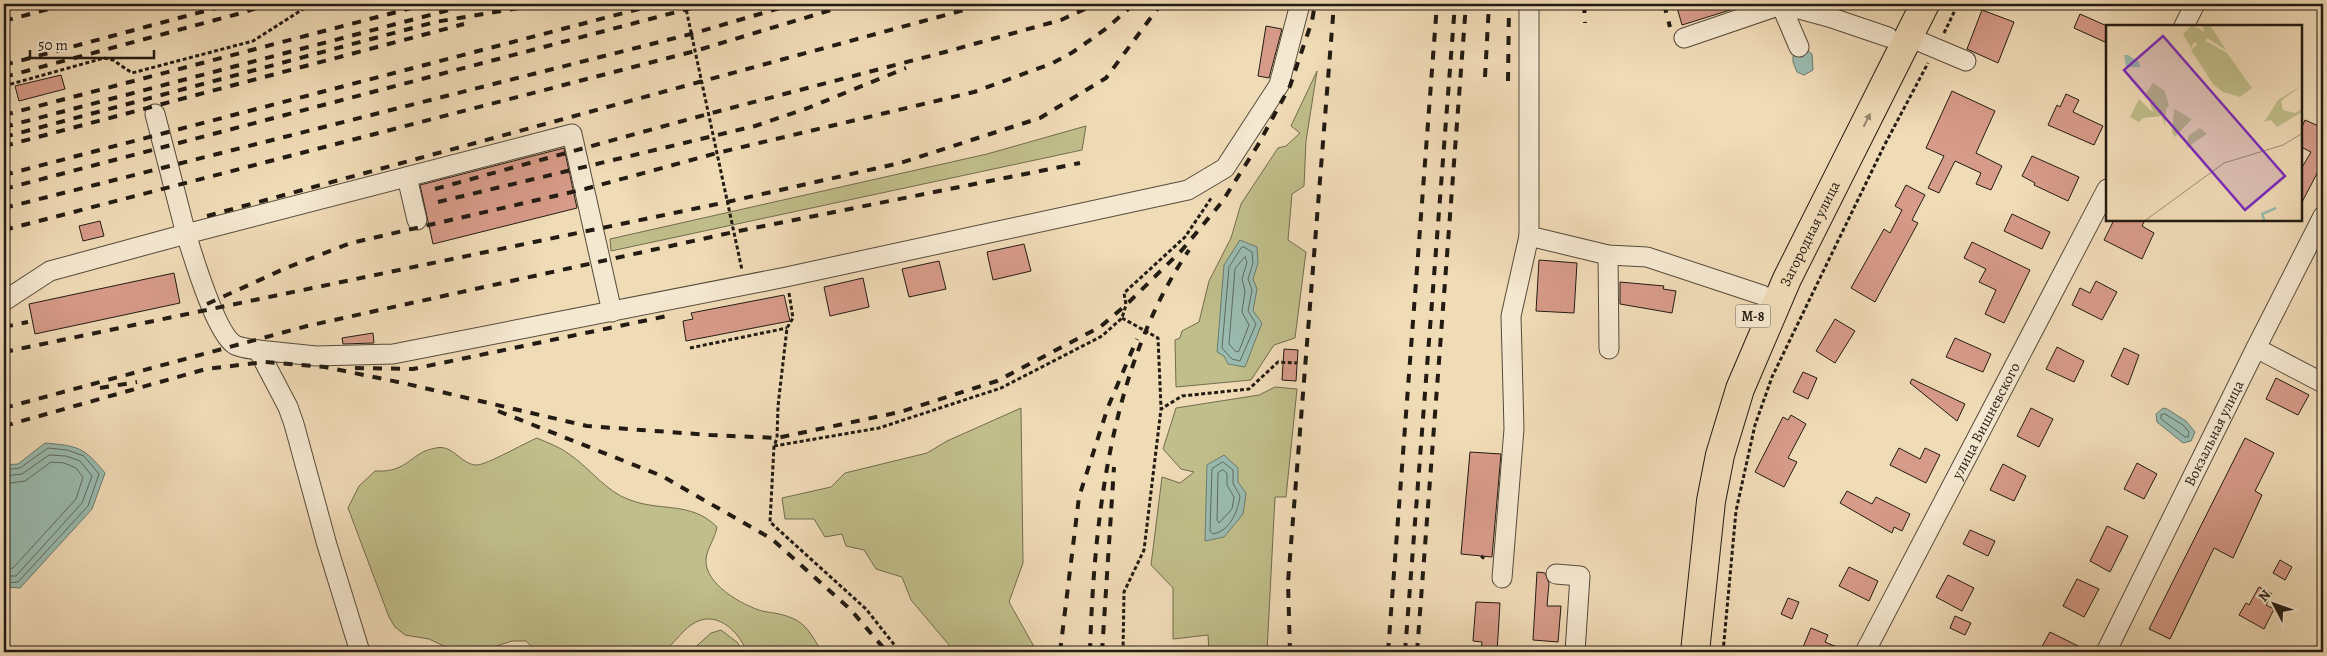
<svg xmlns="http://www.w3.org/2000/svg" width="2327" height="656" font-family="Alegreya,serif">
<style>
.green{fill:#c0be8a;stroke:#726c4e}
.water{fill:#9abbb0;stroke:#6a7b71}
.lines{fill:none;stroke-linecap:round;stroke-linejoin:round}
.shore{stroke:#5e6b61;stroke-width:1}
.building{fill:#d79b89;stroke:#231b12}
.minor-casing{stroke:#564b3b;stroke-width:21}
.highway-casing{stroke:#231b12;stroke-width:30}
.path{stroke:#231b12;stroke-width:3;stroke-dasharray:4 2.5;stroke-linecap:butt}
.minor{stroke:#f5e8d0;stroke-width:19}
.highway{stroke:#f0dbb7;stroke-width:28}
.rail{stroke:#231b12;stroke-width:4;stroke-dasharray:9 9;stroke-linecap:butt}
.oneway{fill:#94856d}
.labels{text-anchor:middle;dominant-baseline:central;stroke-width:4;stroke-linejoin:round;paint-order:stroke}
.shield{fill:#f5e8d0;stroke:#62584b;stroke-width:1}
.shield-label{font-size:14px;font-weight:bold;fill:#231b12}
.street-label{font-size:15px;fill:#231b12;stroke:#f5e8d0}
.inset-river{fill:none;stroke:#9abbb0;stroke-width:2.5}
.inset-road{fill:none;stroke:#9e8e75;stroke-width:1}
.view{fill:#7b2cbf;fill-opacity:0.15;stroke:#7b2cbf;stroke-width:2.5}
.inset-edge{fill:none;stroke:#231b12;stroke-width:2.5}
</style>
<rect width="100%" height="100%" fill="#f0dbb7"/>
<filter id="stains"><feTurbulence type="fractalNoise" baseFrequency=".004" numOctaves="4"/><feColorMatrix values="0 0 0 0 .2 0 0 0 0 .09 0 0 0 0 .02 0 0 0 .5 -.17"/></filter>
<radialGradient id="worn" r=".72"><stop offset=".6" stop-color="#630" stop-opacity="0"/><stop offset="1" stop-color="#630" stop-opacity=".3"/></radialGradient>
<g class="green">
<path d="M1317,71L1306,141L1304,186L1292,194L1288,240L1306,252L1295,338L1274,345L1251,380L1176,387L1175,340L1180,338L1182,331L1199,322L1209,281L1231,238L1241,204L1278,148L1286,146L1300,133L1291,126Z"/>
<path d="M1086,126L1082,150L611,251L610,239L987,154Z"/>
<path d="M1275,387L1297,389L1286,497H1275L1267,652H1209L1208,635L1173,639V588L1151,565L1162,477L1180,483L1194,472L1181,469L1163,449L1176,408L1259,395Z"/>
<path d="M1021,408L1023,563L1009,602L1037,652H955L911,600L902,577L876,569L864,550L846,546L842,534L825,537L814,519H785L782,498L831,487L845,473L927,453L947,441Z"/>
<path d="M537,438C548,443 560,447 569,454C590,468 606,492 630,500C662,512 691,501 717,527C715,539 707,548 706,559C704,584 742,605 762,611C773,613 785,614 796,620C808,626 815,641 822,652H747C738,630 715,608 691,625C681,632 674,644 663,652H533L534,649L526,641H512L478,652H457L429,639L405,635L395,627L389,617L348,508L359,486L375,471C409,473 410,452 436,448C453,444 461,465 477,465C486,465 525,443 537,438Z"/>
<path d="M721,630L738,643L741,652H690L711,633Z"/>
</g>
<g class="water">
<path d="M1807,50L1812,54L1813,70L1804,75L1797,72L1793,62V56L1798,51Z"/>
<path d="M1240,240L1257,247L1258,263L1253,279L1257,289L1253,311L1262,323L1245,367L1228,364L1224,356L1217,352L1224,265Z"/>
<path d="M2163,408L2167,409L2186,421L2195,432L2191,441L2183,443L2157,422L2156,414Z"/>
<path d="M45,443C78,446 84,447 105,473L92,509L20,588L6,587L4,592V465L18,464Z"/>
<path d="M1224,455L1238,468V482L1246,493L1243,514L1224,537L1205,541L1207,465Z"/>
</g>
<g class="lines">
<g class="shore">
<path d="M1244,247L1252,252L1253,263L1248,279L1252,290L1248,311L1256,324L1240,361L1232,359L1222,348L1229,267L1241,248Z"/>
<path d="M1245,257L1247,262L1242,279L1245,291L1242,312L1249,325L1239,351L1236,352L1229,344L1235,269Z"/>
<path d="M2165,414L2183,425L2189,432L2188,437H2185L2161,419V415Z"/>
<path d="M1223,462L1233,470V483L1240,496C1238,511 1230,531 1213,534L1210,531L1212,469Z"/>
<path d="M4,470L20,468L48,448L67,450L84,456L99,474L88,506L18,582L4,583"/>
<path d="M1223,470L1227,473V485L1234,497L1232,509L1219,523L1217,520L1218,473Z"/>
<path d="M4,476L22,474L49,455L66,456L80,461L92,476L82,503L16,576H4"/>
<path d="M4,484L25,481L51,462L64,463L76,468L83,477L76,499L13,568L4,569"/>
</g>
</g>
<g class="building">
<path d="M1676,4H1743V6L1682,25Z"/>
<path d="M1982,10L2014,22L1998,63L1967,49Z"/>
<path d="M2080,14L2107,26V43L2074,28Z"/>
<path d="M1266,26L1282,29L1269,78L1258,76Z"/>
<path d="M61,75L65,89L19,101L15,86Z"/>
<path d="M1952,91L1995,111L1976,153L2002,166L1991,190L1976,184L1981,173L1955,161L1939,193L1928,188L1944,156L1926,148Z"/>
<path d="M2066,94L2079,100L2073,112L2103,126L2094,145L2048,125L2057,105L2060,107Z"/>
<path d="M2305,120L2323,128V162L2301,204V169L2311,152L2301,147V129Z"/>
<path d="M564,148L577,208L433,244L420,185Z"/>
<path d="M2032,156L2079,177L2068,201L2034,185L2035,183L2022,176Z"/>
<path d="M1906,185L1925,195L1912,220L1918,223L1875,302L1851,288L1884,229L1890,233L1902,210L1895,206Z"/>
<path d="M2012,214L2050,232L2042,249L2004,231Z"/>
<path d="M2114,220H2145L2142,226L2154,233L2142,259L2104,240Z"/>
<path d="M100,221L104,236L83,241L79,226Z"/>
<path d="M1972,242L2030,270L2004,323L1985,314L1996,290L1979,282L1986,269L1964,258Z"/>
<path d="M1024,244L1031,271L993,280L987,252Z"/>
<path d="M1539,260L1577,263L1574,313L1536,311Z"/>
<path d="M939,261L946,289L909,297L902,269Z"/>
<path d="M174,273L180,303L35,334L29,304Z"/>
<path d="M863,278L869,307L830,316L824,287Z"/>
<path d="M2096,281L2117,292L2102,320L2072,305L2080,288L2090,293Z"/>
<path d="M1620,282L1664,286L1663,289L1676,291L1672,313L1620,304Z"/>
<path d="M784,295L790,321L686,341L683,321L693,319L691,313Z"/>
<path d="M1835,319L1855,331L1835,363L1816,351Z"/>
<path d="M373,333L374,343L343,344L342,338Z"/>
<path d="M1955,338L1991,354L1983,372L1946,357Z"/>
<path d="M2057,347L2084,361L2074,382L2046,369Z"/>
<path d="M2124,348L2139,355L2128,385L2111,376Z"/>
<path d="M1284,349L1298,350L1296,381L1282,380Z"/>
<path d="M1803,372L1817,378L1808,399L1793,392Z"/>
<path d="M2276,378L2309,395L2298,415L2266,399Z"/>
<path d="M1912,379L1965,404L1957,421L1910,383Z"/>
<path d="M2031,408L2053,419L2039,447L2017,436Z"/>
<path d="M1791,415L1806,424L1788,458L1797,462L1784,487L1755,472L1783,417L1788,420Z"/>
<path d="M2245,438L2274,453L2255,491L2262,495L2233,558L2214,548L2170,639L2149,629Z"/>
<path d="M1899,448L1920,459L1925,448L1940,455L1926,483L1890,465Z"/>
<path d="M1470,452L1501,454L1492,557L1461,554Z"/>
<path d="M2137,463L2157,474L2144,499L2124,489Z"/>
<path d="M2003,464L2026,476L2014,501L1990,490Z"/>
<path d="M1847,491L1872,504L1876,497L1910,514L1902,531L1894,527L1892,533L1840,503Z"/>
<path d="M2107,526L2128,536L2110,572L2090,561Z"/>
<path d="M1970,530L1995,541L1988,556L1963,544Z"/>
<path d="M2280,560L2292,567L2285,580L2273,573Z"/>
<path d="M1849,567L1878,581L1869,601L1839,586Z"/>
<path d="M1537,572L1545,573L1549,583L1547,606H1561L1558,642L1533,640Z"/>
<path d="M1948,575L1974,588L1962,611L1936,597Z"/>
<path d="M2077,579L2099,589L2084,617L2063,606Z"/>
<path d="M2259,587L2272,594L2266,605L2274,609L2264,629L2239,615L2246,603L2249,605Z"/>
<path d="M1788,598L1799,602L1792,619L1781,614Z"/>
<path d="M1476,602L1500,603L1497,652H1481L1482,642L1473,641Z"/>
<path d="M1955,616L1971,623L1965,635L1950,628Z"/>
<path d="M1811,628L1828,635L1825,642L1849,652H1801Z"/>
<path d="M2050,632L2090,652H2039Z"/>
</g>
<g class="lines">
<defs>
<g id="minor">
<path d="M1529,4V236L1608,255L1647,257L1762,295"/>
<path d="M1781,4L1829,17L1888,37"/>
<path d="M2184,26L2195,4"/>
<path d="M1909,37L1966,61"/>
<path d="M1684,38L1781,5L1799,47"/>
<path d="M155,114L186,234L572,134L612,312"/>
<path d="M407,177L417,220"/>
<path d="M1608,255L1609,349"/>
<path d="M4,301L50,271L186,234C193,256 216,334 235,345C241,348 251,349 258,350"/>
<path d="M2256,348L2323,383"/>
<path d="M1556,574L1580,576L1575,652"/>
<path d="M1502,578L1514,429L1511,316L1529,236"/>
<path d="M360,652L327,545L294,424L288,407L258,350L316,356L393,354L786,277L1188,190L1225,168L1279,85L1300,4"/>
<path id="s1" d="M1865,652L2107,189"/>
<path id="s2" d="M2106,652L2256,348L2323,216"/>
</g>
<g id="highway">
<path id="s3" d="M1695,652L1711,501L1720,455L1740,389L1787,279L1925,4"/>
</g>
</defs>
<use href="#minor" class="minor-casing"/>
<use href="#highway" class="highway-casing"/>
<g class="path">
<path d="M685,4L742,270"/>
<path d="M1944,33L1958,4"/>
<path d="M4,86L104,58L113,60L132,73L253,41L311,4"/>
<path d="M789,293L793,318L787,328L778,406L777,438L774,446L770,522L866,609L900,652"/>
<path d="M1122,318L1158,338L1161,408"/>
<path d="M690,348L787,328"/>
<path d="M774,446L879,428L1001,388L1102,336L1122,318L1126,305L1124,293L1185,237L1212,197"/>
<path d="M1481,556L1486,560"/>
<path d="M1123,652L1124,592L1144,550L1161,409L1182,396L1249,389L1278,362L1297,363"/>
<path d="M1723,652L1736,511L1755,425L1772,377L1884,146L1928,63"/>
</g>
<use href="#minor" class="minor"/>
<use href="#highway" class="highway"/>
<g class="rail">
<path d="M1584,4L1585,23"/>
<path d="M1664,4L1670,27"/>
<path d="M4,21L67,4"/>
<path d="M4,65L231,4"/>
<path d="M4,77L245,12L267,4"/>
<path d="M1485,77L1489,4"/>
<path d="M1508,81L1509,4"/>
<path d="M4,115L427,4"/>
<path d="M4,127L472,4"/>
<path d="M4,137L435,22L543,4"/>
<path d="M4,146L464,24"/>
<path d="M4,175L658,4"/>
<path d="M4,189L707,4"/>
<path d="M435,189L708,114L945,52L1061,20L1096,4"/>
<path d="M438,202L755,126L808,108L906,68"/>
<path d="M4,208L691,34L794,4"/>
<path d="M207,216L986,4"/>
<path d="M4,230L695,51L851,4"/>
<path d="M207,304L286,268L351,243L585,189L717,153L974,92L1053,63L1073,52L1107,28L1134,4"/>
<path d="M4,327L28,322"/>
<path d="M4,352L727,202L900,163L1040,118L1106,78L1161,4"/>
<path d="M355,368L413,369L667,316"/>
<path d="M100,388L137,382"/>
<path d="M4,408L307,326L734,232L1080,163"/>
<path d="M498,411L662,476L772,539L851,610L887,652"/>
<path d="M4,426L206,369L265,362L325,367L403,383L587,426L710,435L777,438L900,412L997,381L1100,327L1126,305L1182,250L1222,202L1258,145L1290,86L1312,21L1315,4"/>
<path d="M1060,652L1079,497L1108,407L1137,339"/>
<path d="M1090,652C1094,517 1111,365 1189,250"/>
<path d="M1102,652L1114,467"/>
<path d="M1290,652L1288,582L1334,4"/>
<path d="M1388,652L1437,4"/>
<path d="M1405,652L1455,4"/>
<path d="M1417,652L1466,4"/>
</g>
</g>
<defs><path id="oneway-solid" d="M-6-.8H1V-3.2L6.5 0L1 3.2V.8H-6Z" transform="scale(1.25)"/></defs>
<use class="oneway" href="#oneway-solid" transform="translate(1867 120) rotate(-63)"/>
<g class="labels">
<rect class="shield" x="1735.5" y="304.5" width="35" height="23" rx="4"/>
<g class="shield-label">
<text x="1753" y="316">М-8</text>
</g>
<g class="street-label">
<text stroke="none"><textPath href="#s3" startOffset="438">Загородная улица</textPath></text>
<text stroke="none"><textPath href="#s1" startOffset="261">улица Вишневского</textPath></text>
<text stroke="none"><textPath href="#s2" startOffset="244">Вокзальная улица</textPath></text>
</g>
</g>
<g transform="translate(2106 25)">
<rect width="196" height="196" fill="#f0dbb7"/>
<path d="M86,0L98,7L97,0H104L120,25L101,13L97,21L100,16L121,28L146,63L134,72L117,67L107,59L85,25L92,19L88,17L85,23L77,9ZM47,58L59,66L63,81L60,84L59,101L56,91L37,93L33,97L24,92L33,74L45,86L57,87L47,86L44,79L46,76L40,68ZM196,60L175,76L177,85L189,88L196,84V87L171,102L165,95L158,97L172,75ZM68,84L86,94L69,112L66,108ZM94,103L101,109L80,123L83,110Z" fill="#c0be8a"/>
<path d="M18,30H22L33,37L34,42H20Z" fill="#9abbb0"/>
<path class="inset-river" d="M159,197L156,189L170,183"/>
<path class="inset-road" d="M37,197L118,138L177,120L197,108"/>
<path class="view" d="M57,11L179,151L139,185L18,45Z"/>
<rect width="196" height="196" class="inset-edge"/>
</g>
<rect width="2327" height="656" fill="none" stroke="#f0dbb7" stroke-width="20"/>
<rect x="5" y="5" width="2317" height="646" fill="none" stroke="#231b12" stroke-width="2.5"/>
<rect x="10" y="10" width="2307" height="636" fill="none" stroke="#231b12"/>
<g transform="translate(2274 604) rotate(311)" stroke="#f5e8d0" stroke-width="4" paint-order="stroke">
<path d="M0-4L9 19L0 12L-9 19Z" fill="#231b12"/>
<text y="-8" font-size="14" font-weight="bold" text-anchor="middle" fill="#231b12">N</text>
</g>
<path d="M30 50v8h124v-8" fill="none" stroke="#231b12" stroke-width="2.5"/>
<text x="38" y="50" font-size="15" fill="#231b12" stroke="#f5e8d0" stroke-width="4" paint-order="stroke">50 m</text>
<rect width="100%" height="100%" filter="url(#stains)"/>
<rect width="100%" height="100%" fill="url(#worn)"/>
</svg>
